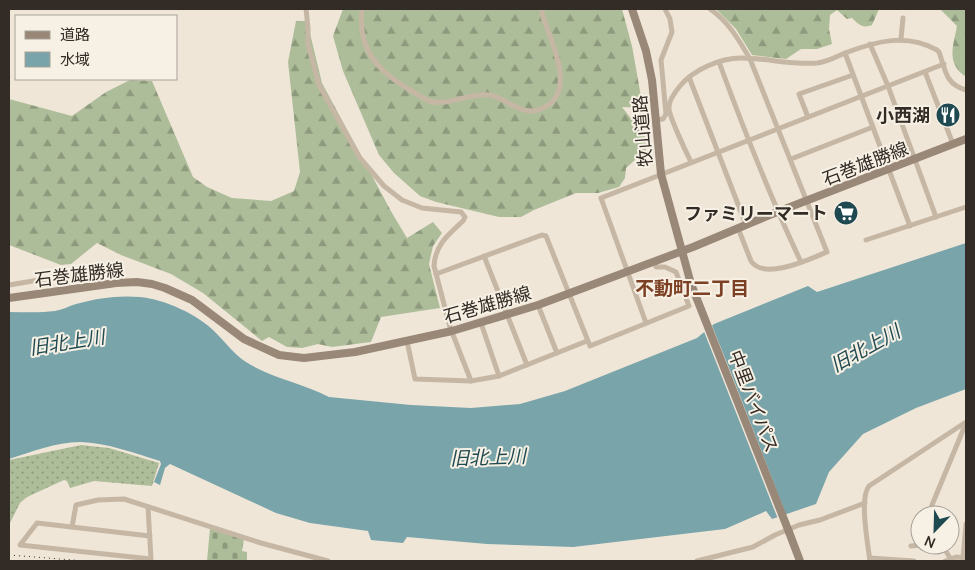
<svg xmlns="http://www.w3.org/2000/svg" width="975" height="570" font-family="Manrope,'Noto Sans JP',sans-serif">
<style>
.grass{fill:url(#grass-dots)}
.forest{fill:url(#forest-firs)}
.cemetery{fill:url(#cemetery-stones)}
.water{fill:#79a4aa}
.pier{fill:#efe6d8}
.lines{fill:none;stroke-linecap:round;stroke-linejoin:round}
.street{stroke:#c6b7a5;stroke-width:5}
.secondary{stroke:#998777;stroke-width:8}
.rail{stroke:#322b26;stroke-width:1;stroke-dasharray:1 4;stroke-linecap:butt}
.secondary-bridge{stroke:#998777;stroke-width:8}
.labels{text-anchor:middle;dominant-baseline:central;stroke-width:4;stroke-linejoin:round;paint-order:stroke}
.poi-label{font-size:18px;font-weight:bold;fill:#322b26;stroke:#f7f0e4;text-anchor:end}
.street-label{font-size:18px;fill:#322b26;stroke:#f7f0e4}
.neighbourhood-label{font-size:19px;font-weight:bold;fill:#7c4124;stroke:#f7f0e4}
.water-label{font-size:19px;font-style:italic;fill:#1e4951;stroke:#f7f0e4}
</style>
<defs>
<pattern id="grass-dots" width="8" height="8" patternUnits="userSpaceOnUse" patternTransform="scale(1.25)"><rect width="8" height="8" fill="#aebd99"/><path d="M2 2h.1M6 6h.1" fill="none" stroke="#8e9a7d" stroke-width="1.8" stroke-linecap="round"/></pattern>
<pattern id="forest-firs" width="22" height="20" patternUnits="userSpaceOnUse" patternTransform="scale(1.25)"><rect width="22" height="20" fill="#aebd99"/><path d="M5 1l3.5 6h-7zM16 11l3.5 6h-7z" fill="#8e9a7d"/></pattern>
<pattern id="cemetery-stones" width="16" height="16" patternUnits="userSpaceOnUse" patternTransform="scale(1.25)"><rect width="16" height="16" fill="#aebd99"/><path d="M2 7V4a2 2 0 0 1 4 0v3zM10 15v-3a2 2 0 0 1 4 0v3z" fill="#8e9a7d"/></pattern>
</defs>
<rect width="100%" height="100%" fill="#efe6d8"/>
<path class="grass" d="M81,445L109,448L159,463L152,486L94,481L70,488L67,481L64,480L27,497L20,503L9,525V460Z"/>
<g class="forest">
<path d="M343,9H622L632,46L643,108L622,107L646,138V150L626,168L625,178L619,187L598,193H576L534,210L521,217H499L436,202L420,196L394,173L379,155L343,71L333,36Z"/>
<path d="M716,9H879L872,25C863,29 858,24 852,18L847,19L837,10L830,15L829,29L832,44L817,49H801L786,59L752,55L736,29Z"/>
<path d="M940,9H966V77C946,63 953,47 957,26Z"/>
<path d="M296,21H307L322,83L392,213L407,238L433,222L442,233L433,246L429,264L440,308L381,317L371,342L332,347L318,344L302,348L287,347L269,337L262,341L203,293L171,274L121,255L97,243L71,264L61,265L9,245V99L72,116L106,92L130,80L152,81L193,177L207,187L232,198L271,201L294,191L300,172L288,62Z"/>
</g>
<path class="cemetery" d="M210,528L244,539L242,551L247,552V561H207Z"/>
<path class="water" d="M966,243V389L916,408L863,434L829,472L816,504L772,519L766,511L725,529L573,547L487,544L407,537L403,543L371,540L368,531L310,523L276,513L170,464L165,468L160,485L154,482L161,464L160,461C134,453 108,443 80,442C56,442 31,452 9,459V312C24,312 40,313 55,311C62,310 69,306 76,304C97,298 119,295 140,297C164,299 199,315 215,332C227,344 236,357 251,365C276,379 305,384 329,397L411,405L471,408L520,404L565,391L697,338L714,324L808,286L817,292Z"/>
<path class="pier" d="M711,323L731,373L787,517L778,519L703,329Z"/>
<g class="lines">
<g class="street">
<path d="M306,9L308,28V44L319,85L360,158L384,186L402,200L422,208L461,212L465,217L463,221C448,235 435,245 434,266L450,327L471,381"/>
<path d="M362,9C356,60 390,79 429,101C448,107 469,92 490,95C505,98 517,112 533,111C537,111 543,108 547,106C576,88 550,39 542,14V9"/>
<path d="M710,9C728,21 739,40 750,59L827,252C810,259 764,281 751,261L738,228"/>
<path d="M901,39L903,18"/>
<path d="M870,44L888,86L936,217"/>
<path d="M845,53L910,226"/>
<path d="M719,62C744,130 770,197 801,262"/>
<path d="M925,72L953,144"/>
<path d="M689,77L746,225"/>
<path d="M808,117L799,94L853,75"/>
<path d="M655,120L663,119L666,114L661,60L672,32L670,19L665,9"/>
<path d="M791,159L873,127"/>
<path d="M691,162C686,152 670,118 669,109C668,101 675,92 680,86C693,70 720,58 741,58C766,58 791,65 817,63C827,62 836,57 845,53C877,41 906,33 937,50L939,52C946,71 945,84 966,90"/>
<path d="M866,240L966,207"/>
<path d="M484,256L527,365"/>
<path d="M436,274L542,235L546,236L590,346L689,306L676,272L665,267H656L654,261"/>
<path d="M9,285L45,279L84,269L94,270L99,272L101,276L102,285"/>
<path d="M538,305L557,353"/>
<path d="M481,323L499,376"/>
<path d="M646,323L601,198L944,64"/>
<path d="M407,341L415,379L471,381L499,376L587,341"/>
<path d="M148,507L151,559L20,545L37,523L150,536"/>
<path d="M930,515L932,505L966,423"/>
<path d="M72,527L76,505L98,500L124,499L261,543L328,561"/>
<path d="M942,545L952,561"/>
<path d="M911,546L920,545"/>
<path d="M870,558L914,561"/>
<path d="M963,558L966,524"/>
<path d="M697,561L753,547L775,535L799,525L820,520L865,503"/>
<path d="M870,561C868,545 859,498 869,486L966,422"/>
<path d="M945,561L956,557L966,558"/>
</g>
<g class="secondary">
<path d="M632,9L646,51L652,80L661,174L691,284"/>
<path d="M9,298L116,283L137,282L152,284L165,288L192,300L244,339L279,355L304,358L355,352L452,331L538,305L693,247L777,212L966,139"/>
<path d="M789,532L800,561"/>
</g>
<path class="rail" d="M9,555L86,561"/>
<path class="secondary-bridge" d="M691,284L789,532"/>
</g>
<defs>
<symbol id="restaurant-disc" viewBox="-11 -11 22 22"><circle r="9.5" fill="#1e4951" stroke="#f7f0e4"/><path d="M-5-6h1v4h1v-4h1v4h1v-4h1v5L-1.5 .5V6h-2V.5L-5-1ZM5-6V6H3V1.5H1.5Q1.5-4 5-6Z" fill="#fff"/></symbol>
<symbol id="supermarket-disc" viewBox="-11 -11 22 22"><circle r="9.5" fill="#1e4951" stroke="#f7f0e4"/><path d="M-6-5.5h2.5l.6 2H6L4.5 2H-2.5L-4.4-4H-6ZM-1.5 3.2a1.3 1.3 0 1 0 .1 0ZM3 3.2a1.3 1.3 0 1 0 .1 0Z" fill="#fff"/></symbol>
</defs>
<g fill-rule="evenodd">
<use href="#restaurant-disc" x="934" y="101" width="28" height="28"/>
<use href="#supermarket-disc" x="832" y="199" width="28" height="28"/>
</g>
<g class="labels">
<g class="poi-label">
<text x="930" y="115">小西湖</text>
<text x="828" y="213">ファミリーマート</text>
</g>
<g class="street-label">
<text transform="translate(642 131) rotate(-95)">牧山道路</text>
<text transform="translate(865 163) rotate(-21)">石巻雄勝線</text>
<text transform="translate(79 274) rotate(-7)">石巻雄勝線</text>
<text transform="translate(487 304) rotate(-16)">石巻雄勝線</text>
<text transform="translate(754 401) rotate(69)">中里バイパス</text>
</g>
<g class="neighbourhood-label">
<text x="692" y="288">不動町二丁目</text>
</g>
<g class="water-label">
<text transform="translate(67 342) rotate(-9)">旧北上川</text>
<text transform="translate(865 348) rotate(-29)">旧北上川</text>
<text transform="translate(488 457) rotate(-2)">旧北上川</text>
</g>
</g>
<rect width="975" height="570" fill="none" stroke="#322b26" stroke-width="20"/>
<rect x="15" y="15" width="162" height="65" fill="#f7f0e4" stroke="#a8a198"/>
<rect x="25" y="31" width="25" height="8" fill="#998777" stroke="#a8a198"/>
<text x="60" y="40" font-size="15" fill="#322b26">道路</text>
<rect x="25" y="52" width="25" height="15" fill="#79a4aa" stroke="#a8a198"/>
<text x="60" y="65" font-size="15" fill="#322b26">水域</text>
<g transform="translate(935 530) rotate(203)"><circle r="24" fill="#f7f0e4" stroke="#a8a198"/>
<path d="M0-4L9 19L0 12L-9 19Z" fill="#1e4951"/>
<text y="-8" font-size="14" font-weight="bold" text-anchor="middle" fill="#322b26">N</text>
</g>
</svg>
